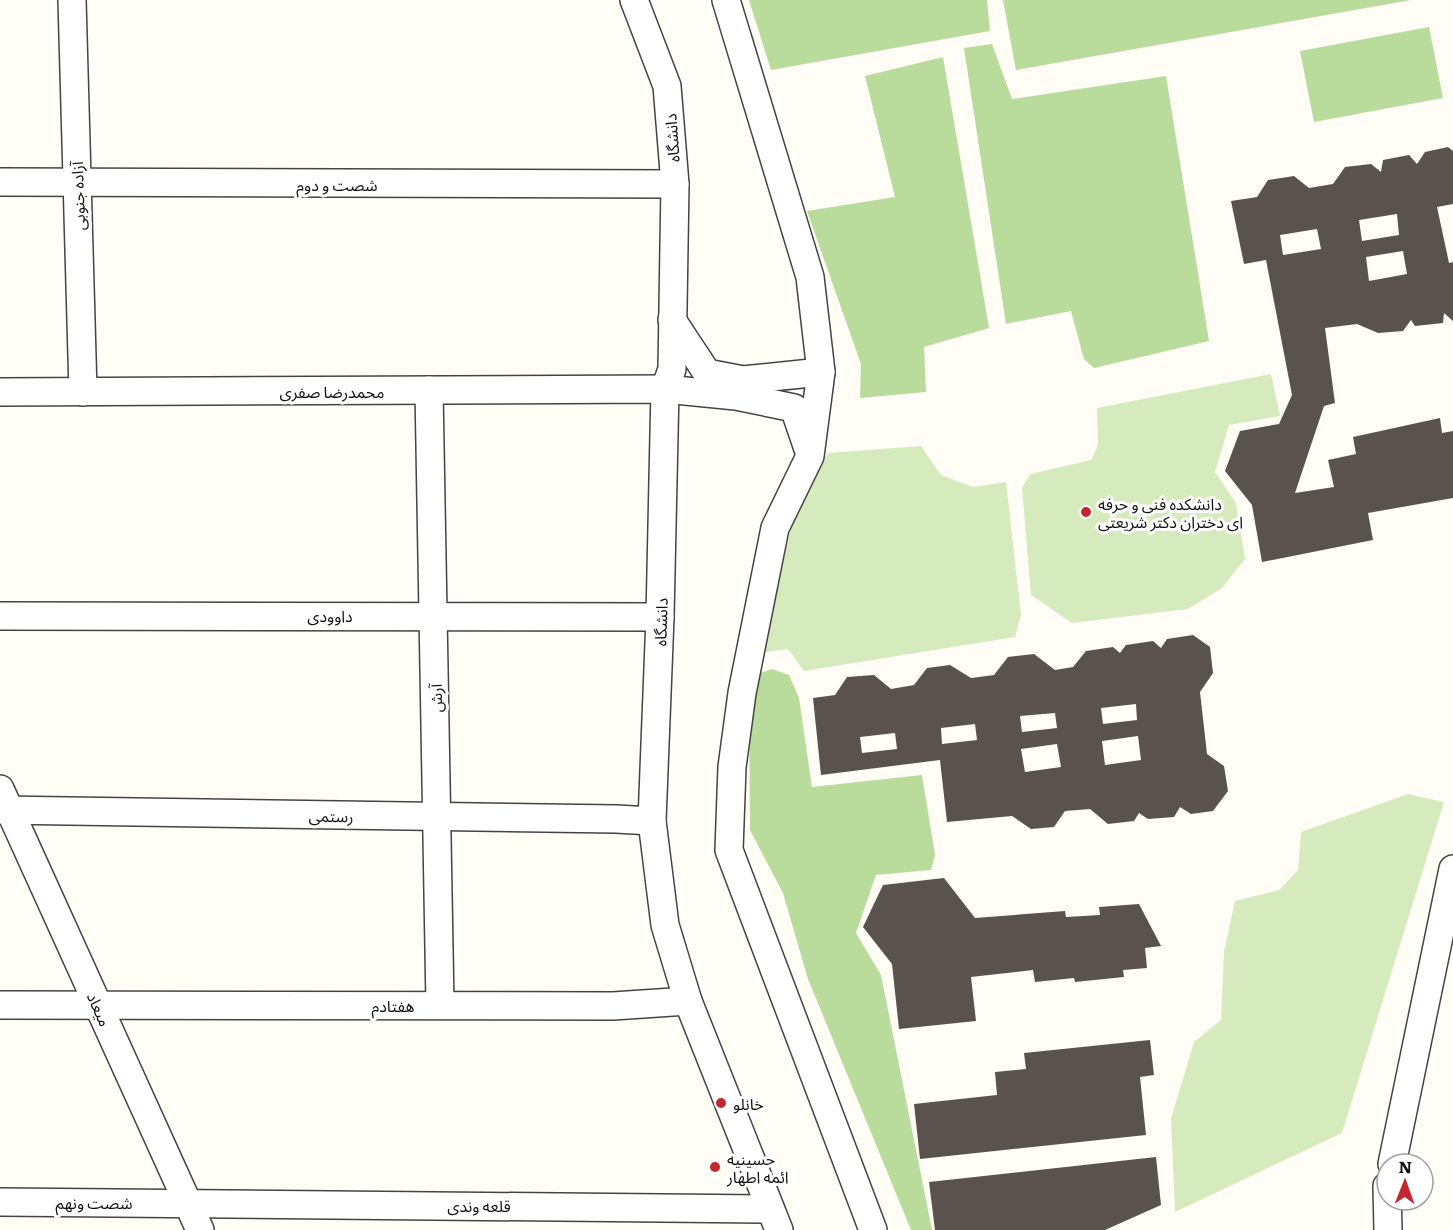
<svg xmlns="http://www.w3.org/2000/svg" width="1453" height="1230" font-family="Literata,'Noto Sans Arabic',serif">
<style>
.green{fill:#d5ebbd}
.forest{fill:#b9dc9c}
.building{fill:#5a524d;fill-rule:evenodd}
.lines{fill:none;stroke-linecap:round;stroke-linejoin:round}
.minor-casing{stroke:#444;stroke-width:30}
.minor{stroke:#fff;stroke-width:27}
.poi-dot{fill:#c4262e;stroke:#fff;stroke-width:2}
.labels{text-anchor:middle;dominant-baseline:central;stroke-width:6;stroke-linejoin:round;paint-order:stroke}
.street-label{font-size:16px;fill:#111;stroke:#fff}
.poi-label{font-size:16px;fill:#111;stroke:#fff;text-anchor:start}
</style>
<rect width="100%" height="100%" fill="#fffdf5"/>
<g class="green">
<path d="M1271,374L1280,416L1229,425L1215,472L1236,503L1245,559L1222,588L1188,609L1072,623L1031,595L1022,488L1030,474L1091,460L1098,445L1097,408Z"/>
<path d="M921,446L941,475L973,487L1006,482L1021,615L1015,637L804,671L788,649L761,653L792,525L828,453Z"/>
<path d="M1408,794L1444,802L1342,1133L1175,1212L1171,1119L1194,1042L1221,1020L1224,952L1235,901L1279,890L1298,870L1301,832Z"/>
</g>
<g class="forest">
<path d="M749,0H987L990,31L771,70Z"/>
<path d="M1003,0H1411L1016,70Z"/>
<path d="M1429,27L1443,98L1314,122L1300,51Z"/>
<path d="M992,44L1012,99L1166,76L1209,341L1094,368L1084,359L1071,311L1006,324L964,48Z"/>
<path d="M943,57L989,328L924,347L926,392L860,398L861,364L807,211L895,197L865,76Z"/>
<path d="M772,669L789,675L799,698L812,787L922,775L935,855L931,870L876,875L856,933L881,975L932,1230H911L808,979L783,893L750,830L749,702L758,674Z"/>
</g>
<g class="building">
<path d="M1448,147L1453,151V204L1437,207L1449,263L1453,262V321L1444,313L1443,323L1415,326L1411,320L1403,331L1378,333L1357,324L1325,328L1335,403L1324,406L1295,493L1334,487L1328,460L1356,454L1353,437L1440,418L1442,433L1453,431V498L1368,513L1373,540L1262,562L1252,505L1225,471L1240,431L1279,424L1292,395L1266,260L1244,264L1231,201L1257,197L1268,180L1294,176L1309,188L1333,184L1345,167L1371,164L1381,172L1383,160L1409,155L1417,164L1425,152ZM1397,214L1399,235L1362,241L1359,220ZM1317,229L1321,249L1283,255L1280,235ZM1403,251L1407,274L1369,281L1366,257Z"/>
<path d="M1193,635L1210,647L1213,673L1200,692L1207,754L1224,766L1228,791L1213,811L1191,814L1180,807L1174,817L1148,819L1139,813L1134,821L1108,824L1090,809L1065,811L1054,827L1031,829L1012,816L947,822L940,760L821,775L813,698L835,695L847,677L874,675L891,689L914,685L927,668L950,665L971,678L994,675L1008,657L1034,654L1055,670L1073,667L1086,651L1113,647L1120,653L1126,645L1153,641L1161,648L1167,639ZM1136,704L1137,720L1103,724L1101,708ZM1055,713L1057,728L1022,732L1020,716ZM975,724L977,740L942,744L941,728ZM895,733L897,749L862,753L860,737ZM1138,736L1141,760L1105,765L1102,741ZM1057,744L1061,767L1025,772L1021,749Z"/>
<path d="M944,878L975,918L1065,911L1066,917L1100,915L1099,907L1139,904L1161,946L1145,948L1147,968L1123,970L1124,977L1075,982L1074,978L1035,982L1033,970L971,977L976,1021L899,1029L892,964L863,927L883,885Z"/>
<path d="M1150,1040L1154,1075L1140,1077L1146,1135L920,1159L914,1104L997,1095L995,1072L1026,1069L1024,1053Z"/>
<path d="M1156,1157L1161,1205L1105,1230H935L929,1182Z"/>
</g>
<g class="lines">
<defs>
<g id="minor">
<path d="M72,0L83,392"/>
<path d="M634,0L667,86L675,184L672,369L665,389L660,617L652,821L665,925L688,1001L779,1230"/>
<path d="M726,0L810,277L821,372L810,456L775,528L742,693L732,767L729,850L873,1230"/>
<path d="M0,182L675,184"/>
<path d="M672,320L707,373L743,380L821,372"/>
<path d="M429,390L440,1005"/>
<path d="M0,392L665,389L736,396L794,408L808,449"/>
<path d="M0,616L660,617"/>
<path d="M0,789L200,1230"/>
<path d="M0,810L616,819L652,821"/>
<path d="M0,1005L613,1006L688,1001"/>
<path d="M1392,1164L1453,869"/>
<path d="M1387,1186L1388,1230"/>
<path d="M0,1202L770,1209"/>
</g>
</defs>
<use href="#minor" class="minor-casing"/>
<use href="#minor" class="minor"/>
</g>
<g class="poi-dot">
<circle cx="1086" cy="512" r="6"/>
<circle cx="721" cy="1103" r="6"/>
<circle cx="715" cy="1167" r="6"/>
</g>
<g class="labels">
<g class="street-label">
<text transform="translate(671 138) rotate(-94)">دانشگاه</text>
<text x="337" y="184">شصت و دوم</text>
<text transform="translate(77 196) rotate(-92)">آزاده جنوبی</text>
<text x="332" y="391">محمدرضا صفری</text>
<text x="330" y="615">داوودی</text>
<text transform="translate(660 622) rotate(-88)">دانشگاه</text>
<text transform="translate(435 698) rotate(-91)">آرش</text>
<text transform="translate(331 815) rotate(1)">رستمی</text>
<text x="393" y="1005">هفتادم</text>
<text transform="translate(100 1009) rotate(66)">میعاد</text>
<text x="94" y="1202">شصت ونهم</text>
<text x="479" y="1205">قلعه وندی</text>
</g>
<g class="poi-label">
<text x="1098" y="503">دانشکده فنی و حرفه<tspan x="1098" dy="18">ای دختران دکتر شریعتی</tspan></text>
<text x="733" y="1103">خانلو</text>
<text x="727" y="1158">حسینیه<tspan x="727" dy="18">ائمه اطهار</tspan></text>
</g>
</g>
<g transform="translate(1405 1182) rotate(1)"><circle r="28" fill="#ffffff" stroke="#a0a0a0" stroke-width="1.5"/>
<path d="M0-4.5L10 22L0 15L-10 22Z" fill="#c4262e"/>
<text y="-9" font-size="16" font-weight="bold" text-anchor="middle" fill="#111111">N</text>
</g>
</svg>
